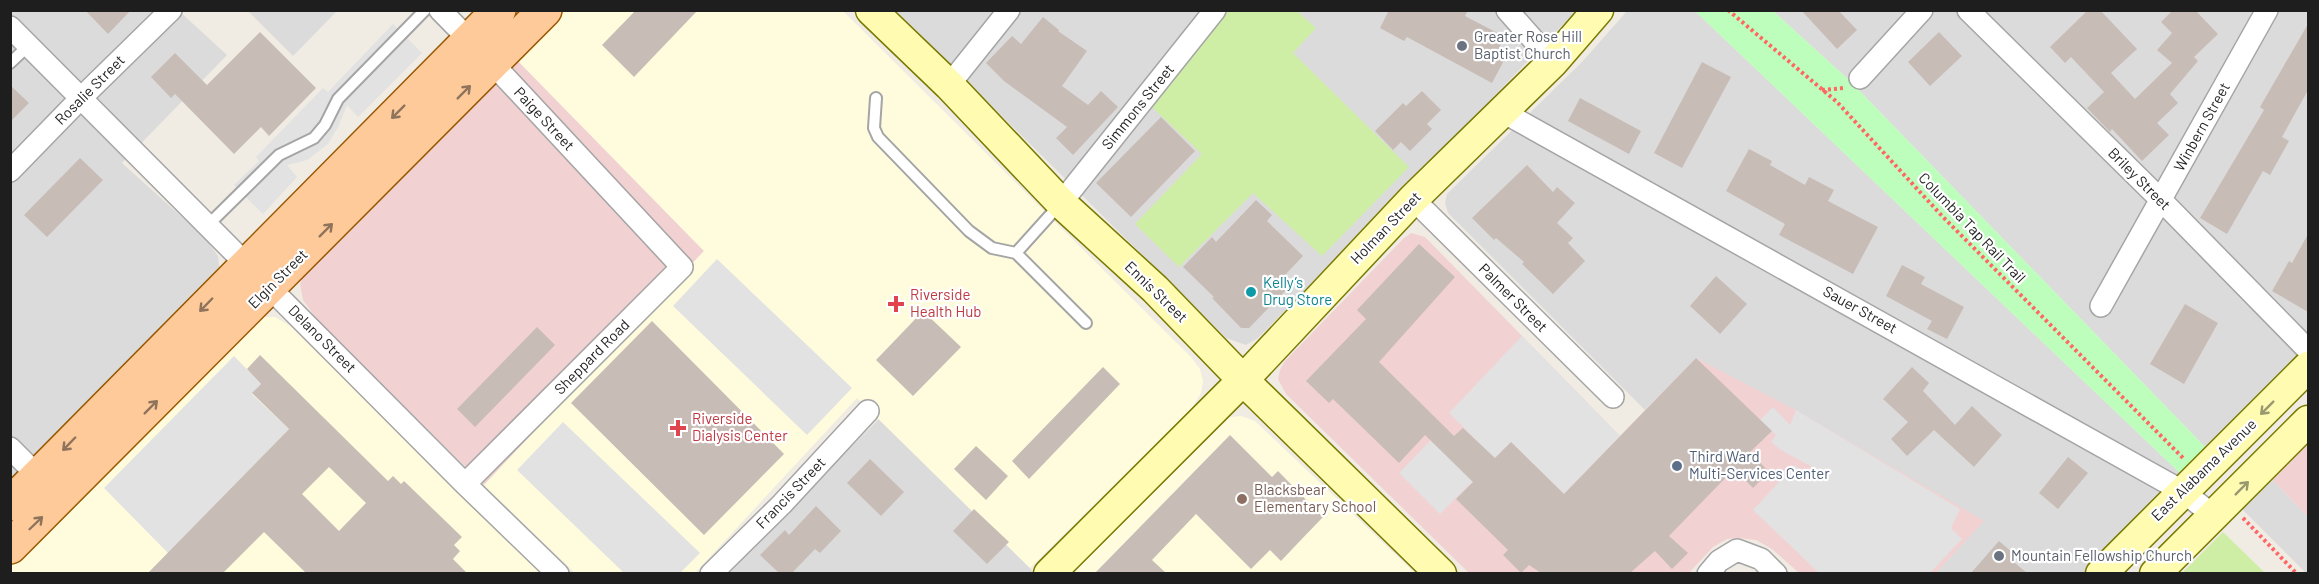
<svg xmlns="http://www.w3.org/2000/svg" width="2319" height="584" font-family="Barlow,sans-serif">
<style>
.residential{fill:#dcdbdb}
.commercial{fill:#f2d1d2}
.education{fill:#fffcdd}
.grass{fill:#cfeea5}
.park{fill:#bdfebc}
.parking{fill:#e2e2e2}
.building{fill:#c8bcb6;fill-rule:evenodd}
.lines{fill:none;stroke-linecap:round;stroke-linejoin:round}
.lane-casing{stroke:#a5a5a5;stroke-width:14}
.street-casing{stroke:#a5a5a5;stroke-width:24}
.secondary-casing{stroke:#787a00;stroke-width:33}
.primary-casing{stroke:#985800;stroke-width:36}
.path{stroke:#ff6765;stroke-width:4;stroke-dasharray:3 3;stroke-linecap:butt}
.lane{stroke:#fff;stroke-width:10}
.street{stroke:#fff;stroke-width:21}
.secondary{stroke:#fffcb2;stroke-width:30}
.primary{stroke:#ffca99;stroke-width:33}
.oneway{stroke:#8e745c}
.oneway2{stroke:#9a986f}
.worship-dot{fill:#6b7280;stroke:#fff;stroke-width:2}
.culture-dot{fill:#0f9aa8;stroke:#fff;stroke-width:2}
.health-dot{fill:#e0444e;stroke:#fff;stroke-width:2}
.service-dot{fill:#5c6f8a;stroke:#fff;stroke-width:2}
.education-dot{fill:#8d6e63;stroke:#fff;stroke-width:2}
.labels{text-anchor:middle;stroke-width:4.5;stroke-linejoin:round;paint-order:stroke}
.worship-label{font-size:15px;fill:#5b616d;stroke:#fff;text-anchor:start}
.street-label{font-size:15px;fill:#1e1e1e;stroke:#fff}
.culture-label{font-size:15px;fill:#0d838f;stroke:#fff;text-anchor:start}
.health-label{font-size:15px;fill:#be3a42;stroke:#fff;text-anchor:start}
.service-label{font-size:15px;fill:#4e5e75;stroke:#fff;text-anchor:start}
.education-label{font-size:15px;fill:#785e54;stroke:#fff;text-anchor:start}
</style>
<rect width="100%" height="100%" fill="#f0ebe3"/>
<path class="residential" d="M11,11H179L227,55L122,163L205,238L218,256L220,273L11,490Z
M248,11H337L293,56Z
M896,11H1576L1380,215L1258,338L1246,345L1226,338Z
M1627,11H1695L2182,475L2087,573H1936L1983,521L1696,358L1645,410L1448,213L1445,203L1447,194L1582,62Z
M1773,11H2308V352L2210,452L1849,80Z
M879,419L1030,568L1033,573L725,574Z
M2269,476L2308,517V573H2306L2239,506Z"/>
<path class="commercial" d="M515,58L704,251L484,485L322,326L303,300L300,284L306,271Z
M1411,233L1425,237L1620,436L1696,358L1796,410L1984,521L1936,573H1799L1772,549L1756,540L1739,538L1727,539L1713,547L1689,573H1469L1286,394L1278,379L1280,370L1285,361L1403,239Z
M2308,435V517L2269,476Z"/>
<path class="education" d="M563,11H843L1191,357L1200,369L1203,381L1201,393L1192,408L1030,568L857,398L695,573H575L484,485L704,251L515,58Z
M261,317H275L290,326L541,573L11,574V566Z
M1241,416L1255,421L1415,573L1071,574L1230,417Z"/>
<path class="grass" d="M1228,11H1297L1316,28L1293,53L1409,167L1322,256L1253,193L1179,267L1135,224L1202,154L1152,107Z
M2223,532L2265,573H2182Z"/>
<path class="park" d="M1695,11H1773L1849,80L2210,452L2182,475Z"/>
<path class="parking" d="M393,24L422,53L358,117L347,105L338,127L328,144L307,160L287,165L297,177L263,214L234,185L259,161L256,157L323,88L328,92Z
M717,259L852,388L807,435L673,306Z
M1522,336L1620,436L1564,494L1511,442L1488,465L1486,450L1449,413Z
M234,356L261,384L252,394L289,429L168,553L104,488Z
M1773,407L1790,425L1796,410L1960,509L1951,528L1962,539L1930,573H1819L1753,510L1795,465L1808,478L1816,469L1781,450L1771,442L1776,435L1760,420Z
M563,422L700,553L680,573H624L517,470Z
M1431,440L1464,473L1479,475L1440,514L1399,473Z"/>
<path class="building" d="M85,10H131L108,34Z
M636,10H698L634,77L602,45Z
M1389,10H1468L1465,16L1505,37L1499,48L1508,53L1492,83L1407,37L1404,41L1380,28Z
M1801,10H1838L1857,30L1837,49Z
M2088,10H2100L2137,49L2111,73L2135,99L2172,63L2157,50L2172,33L2161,22L2173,10H2195L2218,34L2194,57L2198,61L2170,94L2178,103L2157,123L2169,135L2142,161L2112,129L2110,132L2087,108L2104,92L2071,57L2065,63L2050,47Z
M1043,17L1059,30L1058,31L1087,51L1062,86L1088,105L1101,91L1118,107L1073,155L1056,138L1067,127L1004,81L986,63L1012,36L1021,44Z
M2308,24V90L2282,137L2289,141L2270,175L2263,171L2227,234L2200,218L2264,110L2260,107Z
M260,32L316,88L269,136L261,127L234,154L175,94L171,98L151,77L175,53L207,85Z
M1939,32L1962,56L1930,86L1908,62Z
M1702,62L1731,77L1682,168L1654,153Z
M10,85L29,103L10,122Z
M1422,91L1441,110L1427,124L1432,129L1410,151L1401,142L1393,150L1375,131L1403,103L1406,106Z
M1580,98L1641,131L1629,154L1568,121Z
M1161,117L1195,151L1131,217L1096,183Z
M1749,149L1772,161L1770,165L1805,185L1809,177L1834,190L1828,201L1878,227L1853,274L1779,235L1785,224L1726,191Z
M80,158L103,180L47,237L24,215Z
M1527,165L1553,192L1557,187L1575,203L1557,223L1573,238L1568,243L1585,261L1553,294L1522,264L1524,262L1496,238L1494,240L1472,218Z
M1256,200L1272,215L1267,221L1303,256L1285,275L1293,283L1249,328H1241L1212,298L1214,297L1183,267L1212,237L1216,242Z
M2308,234V312L2272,291L2289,261L2292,263Z
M1419,244L1455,277L1379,362L1454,436L1463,428L1495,458L1511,442L1564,494L1696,358L1772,431L1750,452L1769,472L1753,488L1734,469L1669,536L1688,553L1672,569L1655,551L1630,573H1541L1529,565L1521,573L1503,555L1508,550L1456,499L1473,482L1425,435L1399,463L1333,399L1329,403L1306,381L1366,319L1357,310Z
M1902,265L1925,277L1921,284L1964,307L1947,339L1927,329L1932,321L1886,296Z
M1716,276L1747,304L1720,334L1690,306Z
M2185,304L2218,323L2184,384L2150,364Z
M923,311L961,347L913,396L876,360Z
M652,321L784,454L704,535L571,403Z
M537,327L555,345L475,427L457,409Z
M260,355L388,481L393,476L401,484L404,481L462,537L454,545L460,551L453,559L467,573H306L264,532L223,573H148L289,429L252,393L261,384L247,369ZM329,467L366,503L339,531L302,494Z
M1103,367L1120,384L1029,479L1012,461Z
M1912,367L1929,383L1923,391L1955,425L1972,406L2002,435L1974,467L1934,430L1907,456L1891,439L1908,422L1883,399Z
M1230,435L1272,477L1278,471L1323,517L1298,543L1281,561L1270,550L1251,569L1196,514L1152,560L1166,573H1095Z
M976,446L1008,476L986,500L954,469Z
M2068,457L2088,473L2058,509L2039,493Z
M870,459L904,492L881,516L847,483Z
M816,506L841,531L820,553L815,549L792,573H779L760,555L785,530L789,535Z
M974,509L1009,542L987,564L953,531Z
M1999,541L2014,554L2010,559L2027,573H1971Z"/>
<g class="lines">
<defs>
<path id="lane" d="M10,63L29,45
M876,98L874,128L878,137L969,231L992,248L1016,253
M1061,203L1016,253L1086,323
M208,225L279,155L314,138L325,125L338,99L425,10"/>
<path id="street" d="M440,10L492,63L682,267L465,484
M1507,10L1553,62
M1968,10L2161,200L2308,350
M10,27L465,484L558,574
M1860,78L1922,10
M949,85L1009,10
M1503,112L2182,491L2213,515
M10,171L81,98L171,10
M1413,199L1613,397
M1061,203L1215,10
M2101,306L2267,10
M10,448L46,484
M711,574L782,504L868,411
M1708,574L1719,561L1737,550L1761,559L1776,574"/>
<path id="secondary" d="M871,10L949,85L1061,203L1155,289L1243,380L1441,574
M1049,574L1243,380L1413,199L1553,62L1598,10
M2101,574L2308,367
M2155,574L2308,421"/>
<path id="primary" d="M10,504L499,10
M10,547L545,10"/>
</defs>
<use href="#lane" class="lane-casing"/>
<use href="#street" class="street-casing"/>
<use href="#secondary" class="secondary-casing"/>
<use href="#primary" class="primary-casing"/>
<path class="path" d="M1728,10L1837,102L1943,217L2183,458
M1822,90L1844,88
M2243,518L2297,574"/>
<use href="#lane" class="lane"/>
<use href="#street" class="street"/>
<use href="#secondary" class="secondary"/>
<use href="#primary" class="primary"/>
</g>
<defs><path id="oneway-shaft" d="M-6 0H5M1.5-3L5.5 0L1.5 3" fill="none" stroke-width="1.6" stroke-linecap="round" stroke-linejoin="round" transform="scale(1.5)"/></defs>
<g class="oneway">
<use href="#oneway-shaft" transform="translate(464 92) rotate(-45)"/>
<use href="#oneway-shaft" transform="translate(398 112) rotate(135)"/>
<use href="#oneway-shaft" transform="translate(326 230) rotate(-45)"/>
<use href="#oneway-shaft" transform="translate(206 305) rotate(134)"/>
<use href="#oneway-shaft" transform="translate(151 407) rotate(-45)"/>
<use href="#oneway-shaft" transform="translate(69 444) rotate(134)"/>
<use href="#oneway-shaft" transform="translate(36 523) rotate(-44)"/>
</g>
<g class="oneway2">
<use href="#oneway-shaft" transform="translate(2267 408) rotate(135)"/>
<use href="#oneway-shaft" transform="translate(2242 488) rotate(-45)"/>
</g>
<g class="worship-dot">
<circle cx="1462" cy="46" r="6"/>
<circle cx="1999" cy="556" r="6"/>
</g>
<circle class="culture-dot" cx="1251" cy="292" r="6"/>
<g class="health-dot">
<path d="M893 295h6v6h6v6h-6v6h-6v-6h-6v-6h6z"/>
<path d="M675 419h6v6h6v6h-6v6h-6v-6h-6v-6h6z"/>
</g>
<circle class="service-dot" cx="1677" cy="466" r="6"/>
<circle class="education-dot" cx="1242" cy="499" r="6"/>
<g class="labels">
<g class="worship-label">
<text x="1474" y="42">Greater Rose Hill<tspan x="1474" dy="17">Baptist Church</tspan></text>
<text x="2011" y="561">Mountain Fellowship Church</text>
</g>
<g class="street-label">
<text transform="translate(90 90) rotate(-45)" y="5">Rosalie Street</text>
<text transform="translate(1138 107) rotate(-51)" y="5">Simmons Street</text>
<text transform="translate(544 119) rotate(47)" y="5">Paige Street</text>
<text transform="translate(2202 127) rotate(-61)" y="5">Winbern Street</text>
<text transform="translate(2139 179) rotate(45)" y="5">Briley Street</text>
<text transform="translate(1386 228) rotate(-46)" y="5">Holman Street</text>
<text transform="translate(1972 228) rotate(46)" y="5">Columbia Tap Rail Trail</text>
<text transform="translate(278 279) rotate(-45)" y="5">Elgin Street</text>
<text transform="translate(1156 292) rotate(44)" y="5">Ennis Street</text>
<text transform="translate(1513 298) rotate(45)" y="5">Palmer Street</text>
<text transform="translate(1860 310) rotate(29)" y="5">Sauer Street</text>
<text transform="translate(322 339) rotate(45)" y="5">Delano Street</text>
<text transform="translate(592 357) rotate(-45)" y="5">Sheppard Road</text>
<text transform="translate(2204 470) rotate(-44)" y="5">East Alabama Avenue</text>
<text transform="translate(791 493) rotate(-46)" y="5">Francis Street</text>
</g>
<g class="culture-label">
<text x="1263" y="288">Kelly’s<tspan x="1263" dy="17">Drug Store</tspan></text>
</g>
<g class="health-label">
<text x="910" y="300">Riverside<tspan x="910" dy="17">Health Hub</tspan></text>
<text x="692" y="424">Riverside<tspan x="692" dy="17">Dialysis Center</tspan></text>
</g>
<g class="service-label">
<text x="1689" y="462">Third Ward<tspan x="1689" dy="17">Multi-Services Center</tspan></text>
</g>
<g class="education-label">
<text x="1254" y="495">Blacksbear<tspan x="1254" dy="17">Elementary School</tspan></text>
</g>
</g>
<rect width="2319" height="584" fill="none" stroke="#1e1e1e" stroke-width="24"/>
</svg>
